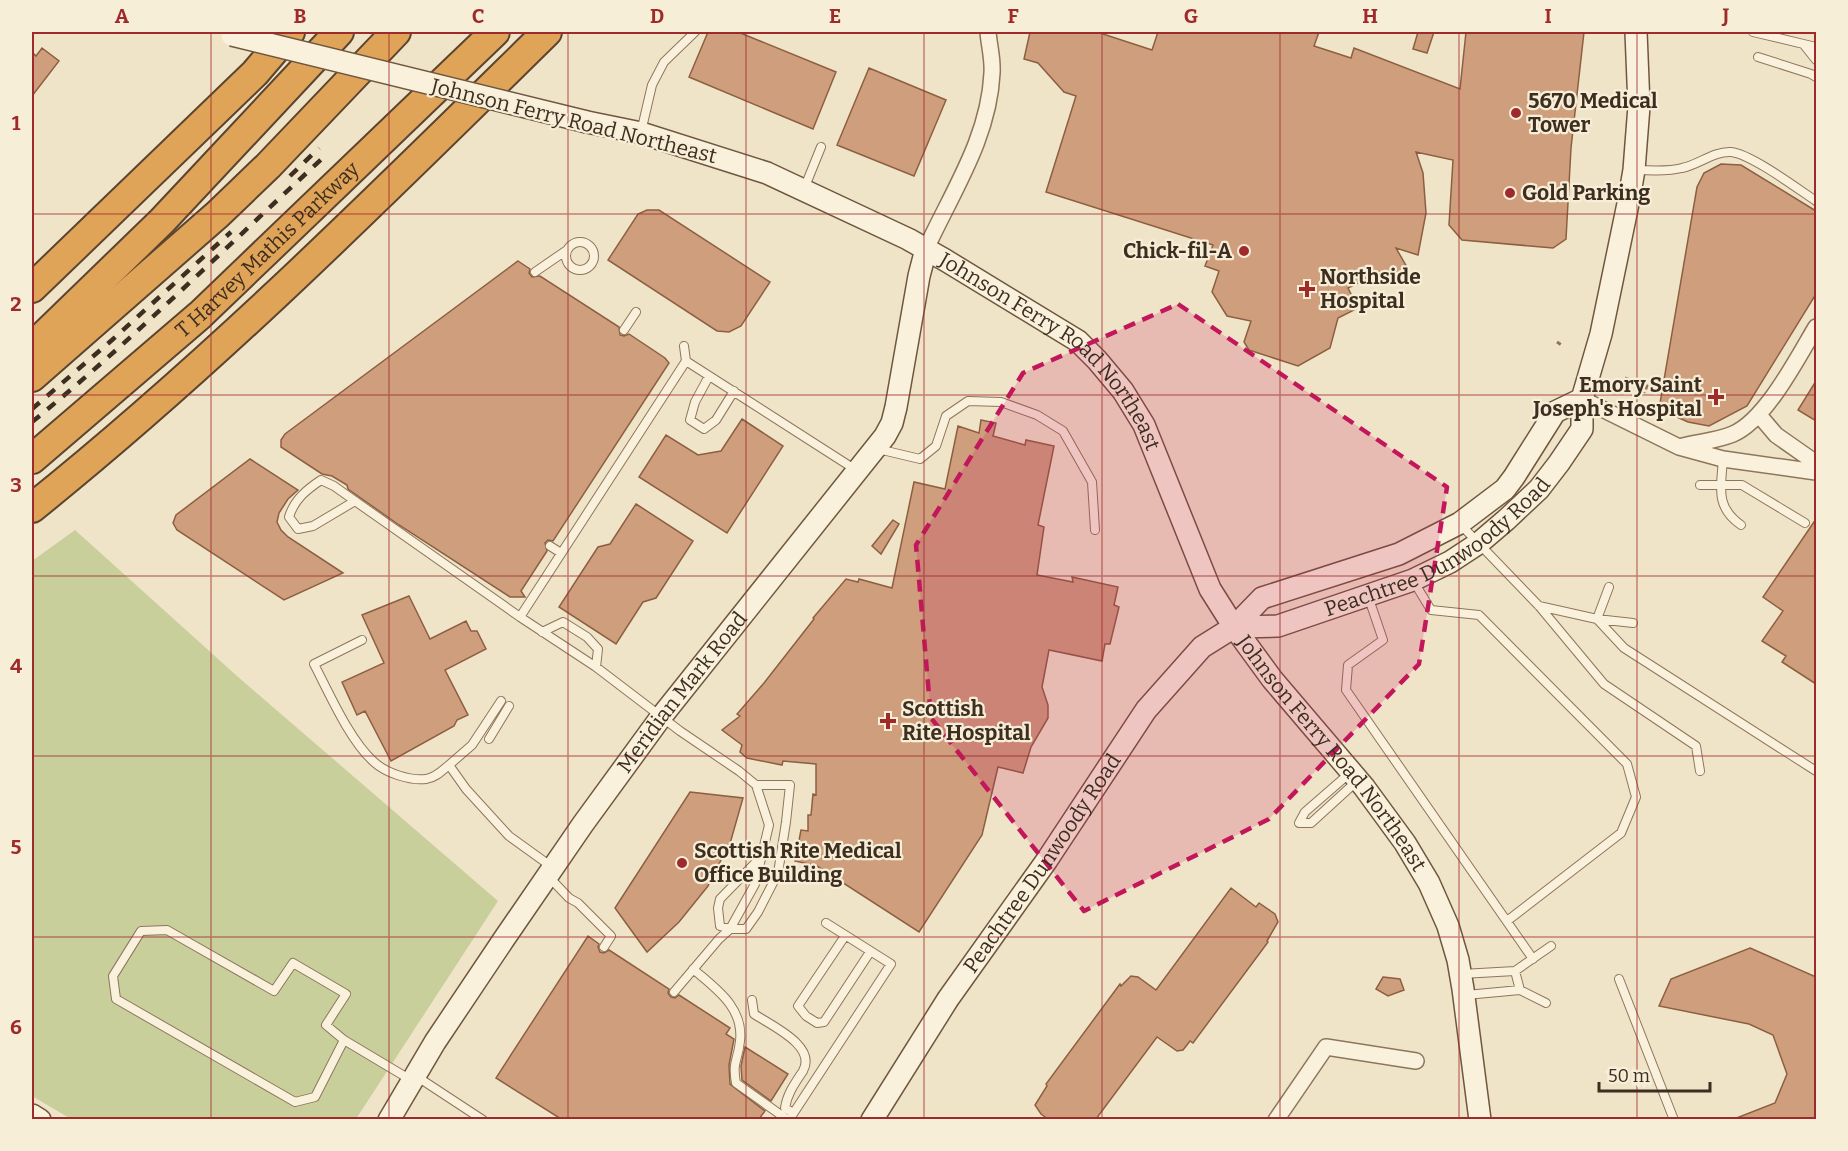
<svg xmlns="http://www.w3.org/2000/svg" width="1848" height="1151" font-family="Bitter,serif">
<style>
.green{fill:#c9cf9b}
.building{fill:#cf9f7d;stroke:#8d5f41;stroke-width:1.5}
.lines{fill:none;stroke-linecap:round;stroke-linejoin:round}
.lane-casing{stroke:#8d765c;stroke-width:10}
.street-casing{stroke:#8d765c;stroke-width:18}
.secondary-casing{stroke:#6f573f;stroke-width:24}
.highway-casing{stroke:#5b4430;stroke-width:32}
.path{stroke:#8d765c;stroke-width:3;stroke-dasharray:4.5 3;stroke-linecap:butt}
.lane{stroke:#faf1dc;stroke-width:8}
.street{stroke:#faf1dc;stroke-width:15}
.secondary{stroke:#faf1dc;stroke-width:21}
.highway{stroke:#e0a458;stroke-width:28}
.rail{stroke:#3d2e20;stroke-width:4.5;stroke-dasharray:10 10;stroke-linecap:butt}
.secondary-bridge-casing{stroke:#6f573f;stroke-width:24;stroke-linecap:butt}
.secondary-bridge{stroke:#faf1dc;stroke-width:21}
.marked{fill:#c2185b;fill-opacity:0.2;stroke:#c2185b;stroke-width:4.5;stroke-dasharray:12 8;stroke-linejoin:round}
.grid{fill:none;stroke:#9e2a2b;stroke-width:1.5;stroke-opacity:0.55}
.poi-dot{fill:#9e2a2b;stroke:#f7eed8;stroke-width:2}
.labels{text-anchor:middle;stroke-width:4.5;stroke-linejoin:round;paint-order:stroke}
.poi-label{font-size:21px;font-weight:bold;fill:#3d2e20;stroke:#f7eed8;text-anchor:start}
.street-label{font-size:21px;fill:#3d2e20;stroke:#f7eed8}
.neatline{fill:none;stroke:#9e2a2b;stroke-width:2}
.grid-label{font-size:20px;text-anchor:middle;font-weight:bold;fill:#9e2a2b}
</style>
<rect width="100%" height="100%" fill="#f0e4c8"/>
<path class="green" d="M75,530L237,676L498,901L356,1119H71L32,1096V561Z"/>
<path class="building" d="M708,32H738L836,72L813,129L689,77Z
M1030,32H1097L1152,50L1158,32H1319L1314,46L1351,58L1354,48L1460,89L1466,32H1584L1571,148L1566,239L1553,248L1462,240L1449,225L1453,160L1416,152L1423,173L1426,213L1418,255L1396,248L1408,269L1388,281L1382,271L1348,288L1358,308L1338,318L1330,348L1298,366L1249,350L1244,342L1251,321L1227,316L1212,292L1219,271L1205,266L1213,245L1046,192L1076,96L1064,92L1038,63L1024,59Z
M1418,32H1434L1427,53L1413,49Z
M42,48L59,61L32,96V52L36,56Z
M869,68L946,100L914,176L837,145Z
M1721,164L1741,165L1816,211V294L1747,406L1709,426L1688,422L1659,409L1697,187L1704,173Z
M647,210H659L770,282L741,326L729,332L717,331L608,260L638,214Z
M518,261L530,269L529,273L532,277L540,276L619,327L620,335L624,336L629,334L665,358L669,363L553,541L548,540L545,543L547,551L521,591L525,597H510L399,525L348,489L347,485L332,476L322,474L281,447V440L285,434Z
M1816,381V421L1798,410Z
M742,419L783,446L727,533L639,477L666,435L698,455L721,451Z
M981,420L996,423L993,436L1025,445L1026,440L1054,446L1038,525L1044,527L1037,575L1073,582L1072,577L1118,587L1114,605L1119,607L1110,644H1105L1102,661L1049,650L1042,687L1048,705V718L1031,747L1023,773L998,767L982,835L919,932L817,866L795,861L801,830L808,831V815H811L813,794L816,795V764L783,761L782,765L747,758L740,752L742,745L722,730L740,716L737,714L764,683L814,619L813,618L846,579L858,582L859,579L892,588L914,482L945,489L958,426L979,433Z
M250,459L298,490L288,499L279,513L277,522L281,530L288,537L343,573L284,600L177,530L173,523L176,515Z
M636,504L693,541L656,598L643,602L616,644L559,607L598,547L610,544Z
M1816,519V684L1782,662L1786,656L1762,641L1783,611L1763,597Z
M893,520L899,524L881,554L872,546Z
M409,596L430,639L466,621L471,631H477L486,649L445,670L468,715L457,720L454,726L391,761L365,711L357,715L342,682L384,663L362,615Z
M690,792L743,798L731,840L708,886L679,922L647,952L615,908Z
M1231,888L1256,907L1259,903L1275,914L1278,922L1267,941L1268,942L1193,1043L1190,1041L1183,1050L1177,1051L1157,1037L1096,1119H1048L1041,1114L1035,1105L1047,1086L1046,1084L1120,984L1121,986L1131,976L1138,977L1156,990Z
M588,936L599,944L598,947L600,952L604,953L609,950L669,989L668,993L671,997L675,998L679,995L730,1028L726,1034L734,1039L729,1065L730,1084L765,1111L759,1119H561L496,1078Z
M1750,948L1816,977V1119H1734L1775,1103L1787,1074L1773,1035L1749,1024L1659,1006L1671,979Z
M1383,977L1400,979L1404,990L1388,996L1376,989Z
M745,1047L788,1074L771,1101L742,1080L741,1066Z"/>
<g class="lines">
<defs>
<path id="lane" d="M1753,32L1816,47
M1804,45L1816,60
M1758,57L1811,74L1816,77
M641,132L652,85L664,62L695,32
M1635,170C1650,170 1667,172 1682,168C1698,165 1714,151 1731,152C1751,154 1798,189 1816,201
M804,189L821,147
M566 256a14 14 0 1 1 28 0a14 14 0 1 1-28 0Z
M535,272L567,250
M624,330L636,312
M684,346L686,361L856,470
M709,376L695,402L690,420L704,429L716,420L734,391
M878,449L920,459L936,446L946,416L968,401L1001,402L1037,415L1063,431L1092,482L1095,530
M1723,459C1721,487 1715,507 1741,525
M1700,485H1742L1805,523
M355,501L313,526L298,529L289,517C294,500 306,490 321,480L334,486L355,501L520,617L596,667L680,731L739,771L756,785L769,825L755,884L730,929L719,939L674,992
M1460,524L1539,606L1604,684L1696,746L1700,771
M550,546L561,553
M1414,582L1431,610L1479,615L1627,764L1636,797L1621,833L1507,921
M1368,596L1383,640L1348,665L1346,690L1533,959
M1539,606L1597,619L1633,623
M520,617L686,361
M1597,619L1624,648L1816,771
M1597,619L1609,587
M542,632L563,622L587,637L598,649L596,667
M362,640L314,664C329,693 350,741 374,762C386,773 410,781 426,779C435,778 442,771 449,765L466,789L509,836L552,867
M489,739L509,706
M449,765L472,745L501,701
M1351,772L1305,812L1299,823H1311L1357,781
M756,785H790L786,822L778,873L758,912L746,929H730L720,926L718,908L720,899L761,857
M548,876L569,898L578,903L611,936L604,947
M845,936L798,1006L806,1016L817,1023L824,1022L870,952
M693,969C715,988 744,1007 740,1041C738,1061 732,1061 736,1083L788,1120
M1515,971L1520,990
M1462,974L1515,971L1551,946
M1619,979L1674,1120
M1466,995L1520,990L1546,1003
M752,1000L754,1014C772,1026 817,1046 803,1071C795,1083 787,1094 785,1108L793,1113
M344,1040L326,1025L346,994L293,963L274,991L167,930L141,931L113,976L116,999L295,1102L315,1097L344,1040L411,1080
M416,1076L483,1120
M789,1120L891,964L826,923"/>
<path id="street" d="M926,249C952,192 989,138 992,73C993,59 989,45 988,32
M1582,399L1679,447L1723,459L1816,472
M1759,415L1776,435L1816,463
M1679,447C1697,442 1716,441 1733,434C1766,420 1798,357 1816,327
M1276,1120L1326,1047L1416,1061"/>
<g id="secondary">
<path id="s1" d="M587,122L641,133L767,173L908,239L945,260L1078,341L1097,360L1123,391L1144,425L1210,589L1234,627L1272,679L1364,787L1405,843L1429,883L1448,926L1458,960L1463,989L1480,1120"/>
<path id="s2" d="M1234,627L1278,626L1413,580L1450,562L1479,543L1506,520L1539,489L1559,463L1582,429V399L1601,334L1629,199L1634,170L1639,106L1636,32"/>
<path d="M32,1115L40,1120"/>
<path id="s3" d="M389,1120L435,1042L504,939L583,824L661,717L885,436L892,423L896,407L919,276L926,249"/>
<path id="s4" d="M872,1120L948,999L1047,860L1146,710L1202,647L1234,627L1262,598L1399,554L1460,523L1505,489L1514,477L1555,412L1582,399"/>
</g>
<g id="highway">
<path d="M32,288L255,73L290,32"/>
<path d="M32,347L162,221L339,32"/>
<path d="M32,377L218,214L268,166L396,32"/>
<path id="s5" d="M32,459L200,315L495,32"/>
<path d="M32,508C215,361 380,196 547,32"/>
</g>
</defs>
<use href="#lane" class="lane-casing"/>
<use href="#street" class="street-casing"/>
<use href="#secondary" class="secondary-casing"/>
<use href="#highway" class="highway-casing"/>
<path class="path" d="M1557,342L1563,346
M1625,378L1647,386L1644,393"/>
<use href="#lane" class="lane"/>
<use href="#street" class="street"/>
<use href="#secondary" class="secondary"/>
<use href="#highway" class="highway"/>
<path class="rail" d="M290,176L319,148
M32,409L112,340L231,232
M32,422C134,339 228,245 325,156"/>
<defs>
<path id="secondary-bridge" d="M232,35L587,122"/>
</defs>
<use href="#secondary-bridge" class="secondary-bridge-casing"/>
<use href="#secondary-bridge" class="secondary-bridge"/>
</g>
<path class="marked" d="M1178,304L1447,487L1419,664L1269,819L1084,911L931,718L916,545L1023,373Z"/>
<path class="grid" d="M211,32V1120M389,32V1120M568,32V1120M746,32V1120M924,32V1120M1102,32V1120M1280,32V1120M1459,32V1120M1637,32V1120M32,214H1816M32,395H1816M32,576H1816M32,756H1816M32,937H1816"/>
<g class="poi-dot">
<circle cx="1516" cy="113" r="6"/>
<circle cx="1510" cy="193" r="6"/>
<circle cx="1244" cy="251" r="6"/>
<path d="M1304 280h6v6h6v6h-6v6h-6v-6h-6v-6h6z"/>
<path d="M1713 388h6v6h6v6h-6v6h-6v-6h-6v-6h6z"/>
<path d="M885 712h6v6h6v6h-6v6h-6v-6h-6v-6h6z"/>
<circle cx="682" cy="863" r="6"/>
</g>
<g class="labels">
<g class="poi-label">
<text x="1528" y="108">5670 Medical<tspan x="1528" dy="24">Tower</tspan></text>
<text x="1522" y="200">Gold Parking</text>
<text x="1232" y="258" text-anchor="end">Chick-fil-A</text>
<text x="1320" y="284">Northside<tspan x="1320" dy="24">Hospital</tspan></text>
<text x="1702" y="392" text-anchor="end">Emory Saint<tspan x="1702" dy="24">Joseph's Hospital</tspan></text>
<text x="902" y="716">Scottish<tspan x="902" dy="24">Rite Hospital</tspan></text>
<text x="694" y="858">Scottish Rite Medical<tspan x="694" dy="24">Office Building</tspan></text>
</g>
<g class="street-label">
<text transform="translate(574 121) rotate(14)" y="7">Johnson Ferry Road Northeast</text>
<text dy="7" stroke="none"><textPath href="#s5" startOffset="315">T Harvey Mathis Parkway</textPath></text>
<text dy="7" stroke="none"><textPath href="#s1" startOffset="528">Johnson Ferry Road Northeast</textPath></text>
<text dy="7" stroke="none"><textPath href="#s2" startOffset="224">Peachtree Dunwoody Road</textPath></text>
<text dy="7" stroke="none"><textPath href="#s3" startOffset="519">Meridian Mark Road</textPath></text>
<text dy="7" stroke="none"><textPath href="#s1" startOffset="1030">Johnson Ferry Road Northeast</textPath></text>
<text dy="7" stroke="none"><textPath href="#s4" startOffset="308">Peachtree Dunwoody Road</textPath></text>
</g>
</g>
<rect width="1848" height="1151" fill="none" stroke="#f7eed8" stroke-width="66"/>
<path d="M1599 1082v9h111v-9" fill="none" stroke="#3d2e20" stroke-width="3"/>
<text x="1608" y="1082" font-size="18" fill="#3d2e20" stroke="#f7eed8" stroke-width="4.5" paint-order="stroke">50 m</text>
<rect x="33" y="33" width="1782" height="1085" class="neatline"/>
<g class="grid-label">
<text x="122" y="23">A</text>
<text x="300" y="23">B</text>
<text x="478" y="23">C</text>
<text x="657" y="23">D</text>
<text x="835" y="23">E</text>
<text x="1013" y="23">F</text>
<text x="1191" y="23">G</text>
<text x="1370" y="23">H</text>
<text x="1548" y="23">I</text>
<text x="1726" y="23">J</text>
<text x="16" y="130">1</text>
<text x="16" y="311">2</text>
<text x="16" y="492">3</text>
<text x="16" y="673">4</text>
<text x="16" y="854">5</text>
<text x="16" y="1034">6</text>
</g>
</svg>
